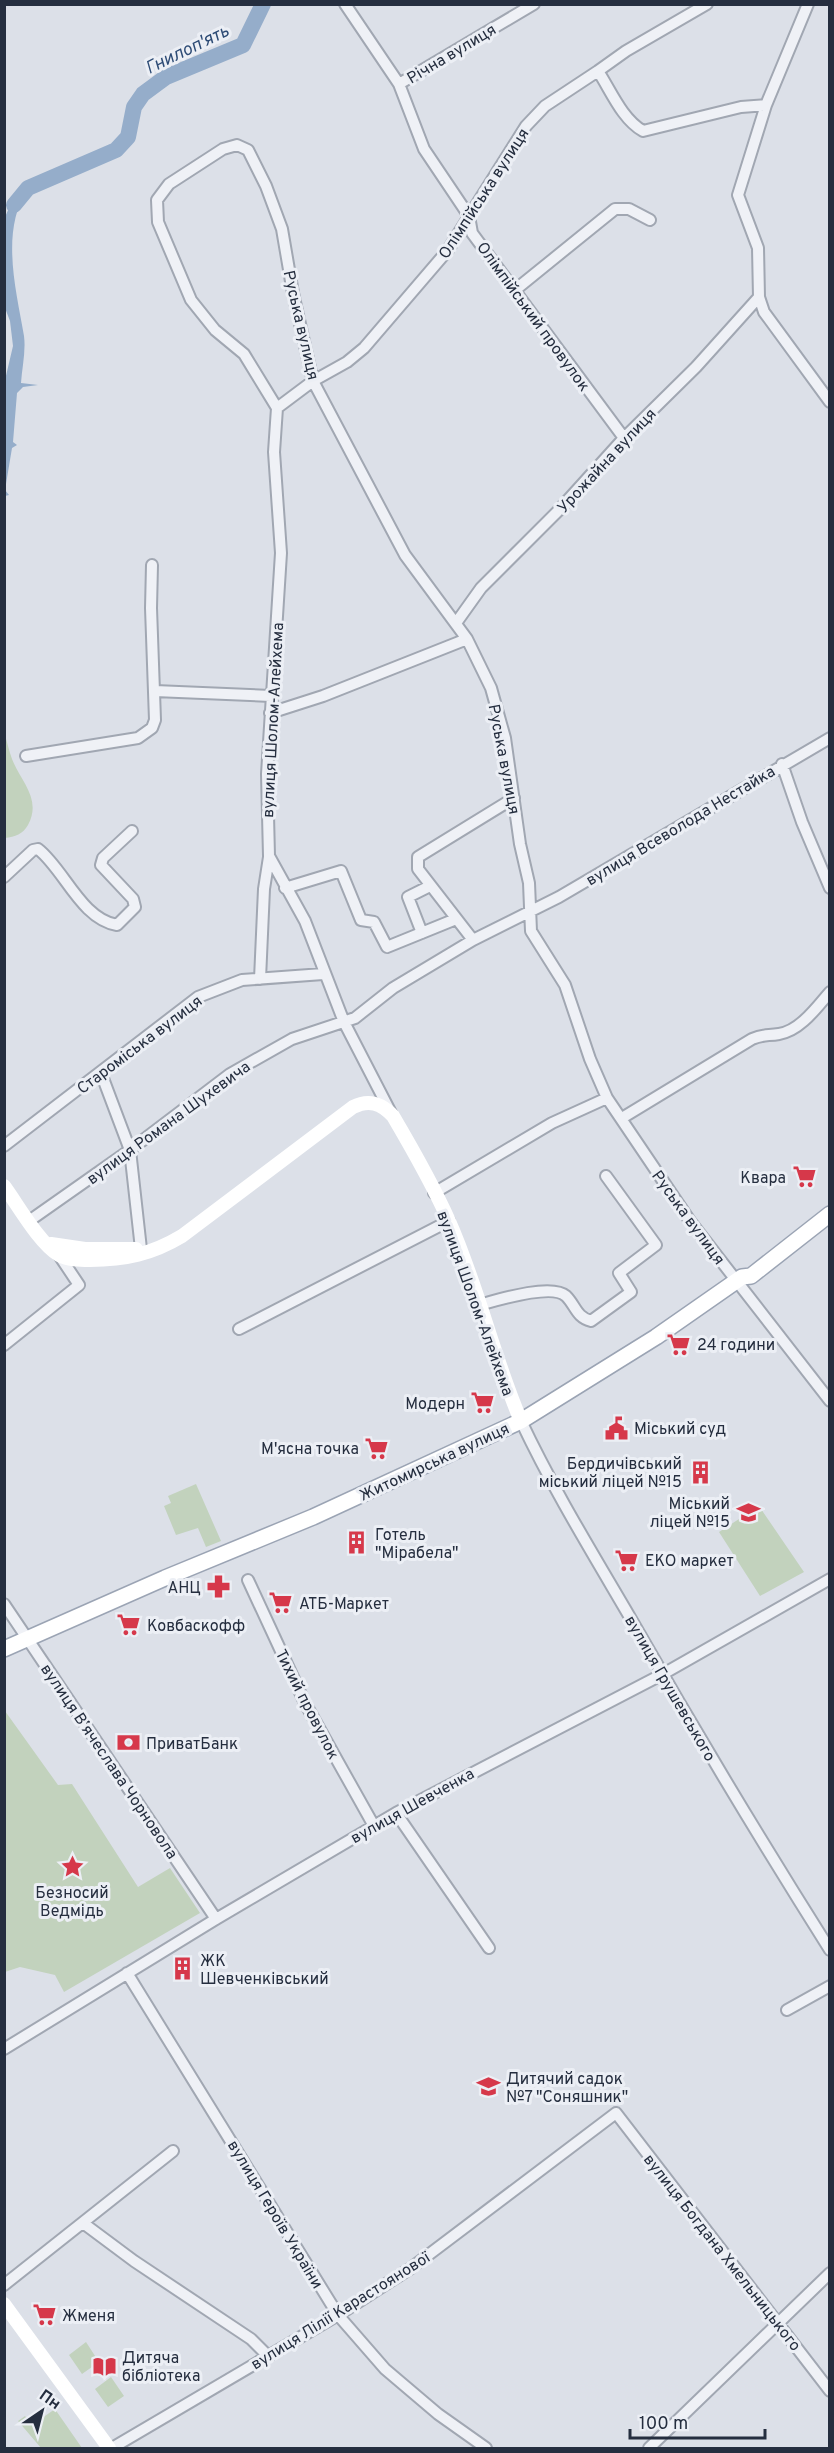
<svg xmlns="http://www.w3.org/2000/svg" width="834" height="2453" font-family="Overpass,sans-serif">
<style>
.green{fill:#c2d2bd}
.water{fill:#95adca}
.lines{fill:none;stroke-linecap:round;stroke-linejoin:round}
.river{stroke:#95adca;stroke-width:16}
.street-casing{stroke:#a1a7b2;stroke-width:14}
.primary-casing{stroke:#9ba4b4;stroke-width:18}
.street{stroke:#eff1f6;stroke-width:10}
.secondary{stroke:#fff;stroke-width:14}
.primary{stroke:#fff;stroke-width:15}
.labels{text-anchor:middle;stroke-width:6;stroke-linejoin:round;paint-order:stroke}
.street-label{font-size:16px;fill:#252e3f;stroke:#eceff5}
.poi-label{font-size:16px;fill:#252e3f;stroke:#eceff5;text-anchor:start}
.water-label{font-size:18px;font-style:italic;fill:#2d4b75;stroke:#eceff5}
</style>
<rect width="100%" height="100%" fill="#dce0e8"/>
<path class="green" d="M4,732C7,741 9,751 12,759C21,782 42,799 28,825C23,834 15,837 5,838Z
M196,1484L221,1541L206,1547L198,1528L176,1535L164,1506L171,1503L168,1496Z
M759,1506L804,1572L760,1596L719,1532Z
M5,1711L58,1785L72,1784L138,1887L170,1868L200,1913L64,1992L55,1975L20,1967L5,1972Z
M86,2342L99,2362L82,2374L69,2355Z
M111,2377L124,2396L108,2407L95,2389Z
M55,2409L57,2412L82,2448H41L18,2421L25,2416L32,2425Z"/>
<path class="water" d="M28,188C0,231 16,289 24,336C26,351 22,368 21,383L38,385L23,387L17,393L13,442L17,445L12,448L5,490L9,495L5,496V380L13,346L10,321L5,308V217L13,199Z"/>
<g class="lines">
<path class="river" d="M14,205L28,188L116,150L128,137L134,107L143,94L166,77L243,45L263,4"/>
<defs>
<path id="street" d="M345,4L399,84L424,149L469,216L472,233L624,438
M598,71L626,51L707,4
M399,84L534,4
M766,105L738,195L758,248L759,297L764,312L830,402
M515,290L615,209H629L650,220
M277,408L313,381L347,362L364,348L448,250L526,126L545,106L598,71C611,91 622,119 643,131L741,107L766,105L808,4
M456,623L481,588L558,511L624,438L696,367L759,297
M155,691L271,696
M270,713L323,696L467,639
M26,756L138,738L152,728L155,720L151,608L152,565
M782,764L802,822L830,888
M4,877L33,850L38,849C64,869 81,919 117,925L135,907L133,899L101,865L103,858L132,831
M285,888L341,871L361,920L374,922L387,947L456,919
M422,933L408,897L430,886
M473,940L418,869V857L514,798
M260,979L264,889L269,857
M101,1073L130,1150L141,1249
M391,1113L344,1022L305,921L269,856L267,774L281,553L274,452L277,408L244,354L215,330L191,300L158,222L157,200L169,184L223,149L237,145L248,150L266,186L282,229L293,293L313,381L405,555L467,639L491,688L505,738L520,844L529,883L531,931L565,985L590,1059L607,1098L690,1221L830,1401
M622,1118L752,1039C764,1034 767,1036 779,1034C800,1031 817,1007 830,992
M4,1146L198,997L242,980L323,974
M434,1193L552,1123L607,1098
M29,1221L130,1150L230,1074L292,1039L355,1018L393,988L473,940L559,897L830,738
M479,1305C497,1300 552,1283 566,1296C576,1306 576,1317 591,1321L631,1292L619,1273L656,1245L606,1176
M239,1329L449,1221
M4,1345L79,1285L59,1255
M521,1421C553,1489 593,1554 631,1619C695,1731 761,1841 830,1950
M248,1580L305,1703L374,1826
M4,1604L216,1919
M396,1813L489,1948
M127,1973L338,2315L385,2369L438,2414L486,2448
M787,2010L830,1986
M4,2049L216,1919L396,1813L663,1674L830,1579
M83,2223L134,2261L251,2339L268,2356
M4,2285L173,2151
M112,2448L338,2315L411,2268L616,2113L830,2391
M649,2448L830,2273"/>
<path id="primary" d="M4,1649L165,1578L313,1517L521,1421L656,1337L742,1277L751,1276L830,1214"/>
</defs>
<use href="#street" class="street-casing"/>
<use href="#primary" class="primary-casing"/>
<use href="#street" class="street"/>
<path class="secondary" d="M4,1186C18,1205 39,1243 59,1255C67,1260 81,1260 90,1260C125,1260 152,1254 182,1236L353,1107C369,1099 381,1103 393,1116C413,1150 433,1185 449,1221C478,1286 493,1356 521,1421
M51,1244L85,1249H136
M4,2304L109,2448"/>
<use href="#primary" class="primary"/>
</g>
<defs>
<symbol id="supermarket-bare" viewBox="-9 -9 18 18"><path d="M-6-5.5h2.5l.6 2H6L4.5 2H-2.5L-4.4-4H-6ZM-1.5 3.2a1.3 1.3 0 1 0 .1 0ZM3 3.2a1.3 1.3 0 1 0 .1 0Z" fill="#d6384a" stroke="#eceff5" stroke-width="2.5" paint-order="stroke"/></symbol>
<symbol id="civic-bare" viewBox="-9 -9 18 18"><path d="M-.6-6.5H3V-4.5H.6V-3L4-1V1h2V6H-6V1h2V-1L-.6-3ZM-1.2 2.5V6h2.4V2.5Z" fill="#d6384a" stroke="#eceff5" stroke-width="2.5" paint-order="stroke"/></symbol>
<symbol id="building-bare" viewBox="-9 -9 18 18"><path d="M-4-6H4V6H1V3H-1V6H-4ZM-2.5-4.3h1.7v1.8h-1.7ZM.8-4.3h1.7v1.8H.8ZM-2.5-1h1.7V.8h-1.7ZM.8-1h1.7V.8H.8Z" fill="#d6384a" stroke="#eceff5" stroke-width="2.5" paint-order="stroke"/></symbol>
<symbol id="school-bare" viewBox="-9 -9 18 18"><path d="M0-5L7-2L0 1L-7-2ZM-4 1L0 2.5L4 1V4Q0 6-4 4Z" fill="#d6384a" stroke="#eceff5" stroke-width="2.5" paint-order="stroke"/></symbol>
<symbol id="pharmacy-bare" viewBox="-9 -9 18 18"><path d="M-2-6h4v4h4v4h-4v4h-4v-4h-4v-4h4Z" fill="#d6384a" stroke="#eceff5" stroke-width="2.5" paint-order="stroke"/></symbol>
<symbol id="bank-bare" viewBox="-9 -9 18 18"><path d="M-6-4H6V4H-6ZM0-2.3a2.3 2.3 0 1 0 0 4.6a2.3 2.3 0 1 0 0-4.6Z" fill="#d6384a" stroke="#eceff5" stroke-width="2.5" paint-order="stroke"/></symbol>
<symbol id="sight-bare" viewBox="-9 -9 18 18"><path d="M0-6L1.8-2.2L6-1.7L2.9 1.2L3.7 5.4L0 3.3L-3.7 5.4L-2.9 1.2L-6-1.7L-1.8-2.2Z" fill="#d6384a" stroke="#eceff5" stroke-width="2.5" paint-order="stroke"/></symbol>
<symbol id="library-bare" viewBox="-9 -9 18 18"><path d="M-6-4Q-3-5.5-.7-3.5V5Q-3 3-6 4ZM6-4Q3-5.5 .7-3.5V5Q3 3 6 4Z" fill="#d6384a" stroke="#eceff5" stroke-width="2.5" paint-order="stroke"/></symbol>
</defs>
<g fill-rule="evenodd">
<use href="#supermarket-bare" x="788" y="1160" width="33" height="33"/>
<use href="#supermarket-bare" x="662" y="1328" width="33" height="33"/>
<use href="#supermarket-bare" x="466" y="1386" width="33" height="33"/>
<use href="#civic-bare" x="600" y="1412" width="33" height="33"/>
<use href="#supermarket-bare" x="360" y="1432" width="33" height="33"/>
<use href="#building-bare" x="684" y="1456" width="33" height="33"/>
<use href="#school-bare" x="732" y="1496" width="33" height="33"/>
<use href="#building-bare" x="340" y="1526" width="33" height="33"/>
<use href="#supermarket-bare" x="610" y="1544" width="33" height="33"/>
<use href="#pharmacy-bare" x="202" y="1570" width="33" height="33"/>
<use href="#supermarket-bare" x="264" y="1586" width="33" height="33"/>
<use href="#supermarket-bare" x="112" y="1608" width="33" height="33"/>
<use href="#bank-bare" x="112" y="1726" width="33" height="33"/>
<use href="#sight-bare" x="56" y="1850" width="33" height="33"/>
<use href="#building-bare" x="166" y="1952" width="33" height="33"/>
<use href="#school-bare" x="472" y="2070" width="33" height="33"/>
<use href="#supermarket-bare" x="28" y="2298" width="33" height="33"/>
<use href="#library-bare" x="88" y="2350" width="33" height="33"/>
</g>
<g class="labels">
<g class="street-label">
<text transform="translate(451 53) rotate(-31)" y="6">Річна вулиця</text>
<text transform="translate(483 193) rotate(-57)" y="6">Олімпійська вулиця</text>
<text transform="translate(534 316) rotate(54)" y="6">Олімпійський провулок</text>
<text transform="translate(302 325) rotate(77)" y="6">Руська вулиця</text>
<text transform="translate(606 460) rotate(-47)" y="6">Урожайна вулиця</text>
<text transform="translate(272 720) rotate(-87)" y="6">вулиця Шолом-Алейхема</text>
<text transform="translate(505 759) rotate(79)" y="6">Руська вулиця</text>
<text transform="translate(680 825) rotate(-31)" y="6">вулиця Всеволода Нестайка</text>
<text transform="translate(139 1044) rotate(-37)" y="6">Староміська вулиця</text>
<text transform="translate(168 1122) rotate(-36)" y="6">вулиця Романа Шухевича</text>
<text transform="translate(689 1217) rotate(54)" y="6">Руська вулиця</text>
<text transform="translate(476 1303) rotate(70)" y="6">вулиця Шолом-Алейхема</text>
<text transform="translate(434 1461) rotate(-25)" y="6">Житомирська вулиця</text>
<text transform="translate(671 1688) rotate(60)" y="6">вулиця Грушевського</text>
<text transform="translate(308 1704) rotate(63)" y="6">Тихий провулок</text>
<text transform="translate(110 1761) rotate(56)" y="6">вулиця Вʼячеслава Чорновола</text>
<text transform="translate(412 1805) rotate(-29)" y="6">вулиця Шевченка</text>
<text transform="translate(276 2214) rotate(59)" y="6">вулиця Героїв України</text>
<text transform="translate(723 2252) rotate(52)" y="6">вулиця Богдана Хмельницького</text>
<text transform="translate(340 2310) rotate(-32)" y="6">вулиця Лілії Карастоянової</text>
</g>
<g class="poi-label">
<text x="786" y="1183" text-anchor="end">Квара</text>
<text x="697" y="1350">24 години</text>
<text x="465" y="1409" text-anchor="end">Модерн</text>
<text x="634" y="1434">Міський суд</text>
<text x="359" y="1454" text-anchor="end">М'ясна точка</text>
<text x="682" y="1469" text-anchor="end">Бердичівський<tspan x="682" dy="18">міський ліцей №15</tspan></text>
<text x="730" y="1509" text-anchor="end">Міський<tspan x="730" dy="18">ліцей №15</tspan></text>
<text x="375" y="1540">Готель<tspan x="375" dy="18">"Мірабела"</tspan></text>
<text x="645" y="1566">ЕКО маркет</text>
<text x="201" y="1593" text-anchor="end">АНЦ</text>
<text x="299" y="1609">АТБ-Маркет</text>
<text x="147" y="1631">Ковбаскофф</text>
<text x="146" y="1749">ПриватБанк</text>
<text x="72" y="1898" text-anchor="middle">Безносий<tspan x="72" dy="18">Ведмідь</tspan></text>
<text x="200" y="1966">ЖК<tspan x="200" dy="18">Шевченківський</tspan></text>
<text x="506" y="2084">Дитячий садок<tspan x="506" dy="18">№7 "Соняшник"</tspan></text>
<text x="62" y="2321">Жменя</text>
<text x="122" y="2363">Дитяча<tspan x="122" dy="18">бібліотека</tspan></text>
</g>
<g class="water-label">
<text transform="translate(187 49) rotate(-26)" y="6">Гнилоп'ять</text>
</g>
</g>
<rect width="834" height="2453" fill="none" stroke="#252e3f" stroke-width="12"/>
<g transform="translate(42 2411) rotate(35)" stroke="#eceff5" stroke-width="4.5" paint-order="stroke">
<path d="M0-4.5L10 22L0 15L-10 22Z" fill="#252e3f"/>
<text y="-9" font-size="16" font-weight="bold" text-anchor="middle" fill="#252e3f">Пн</text>
</g>
<path d="M630 2429v9h135v-9" fill="none" stroke="#252e3f" stroke-width="3"/>
<text x="639" y="2429" font-size="18" fill="#252e3f" stroke="#eceff5" stroke-width="4.5" paint-order="stroke">100 m</text>
</svg>
